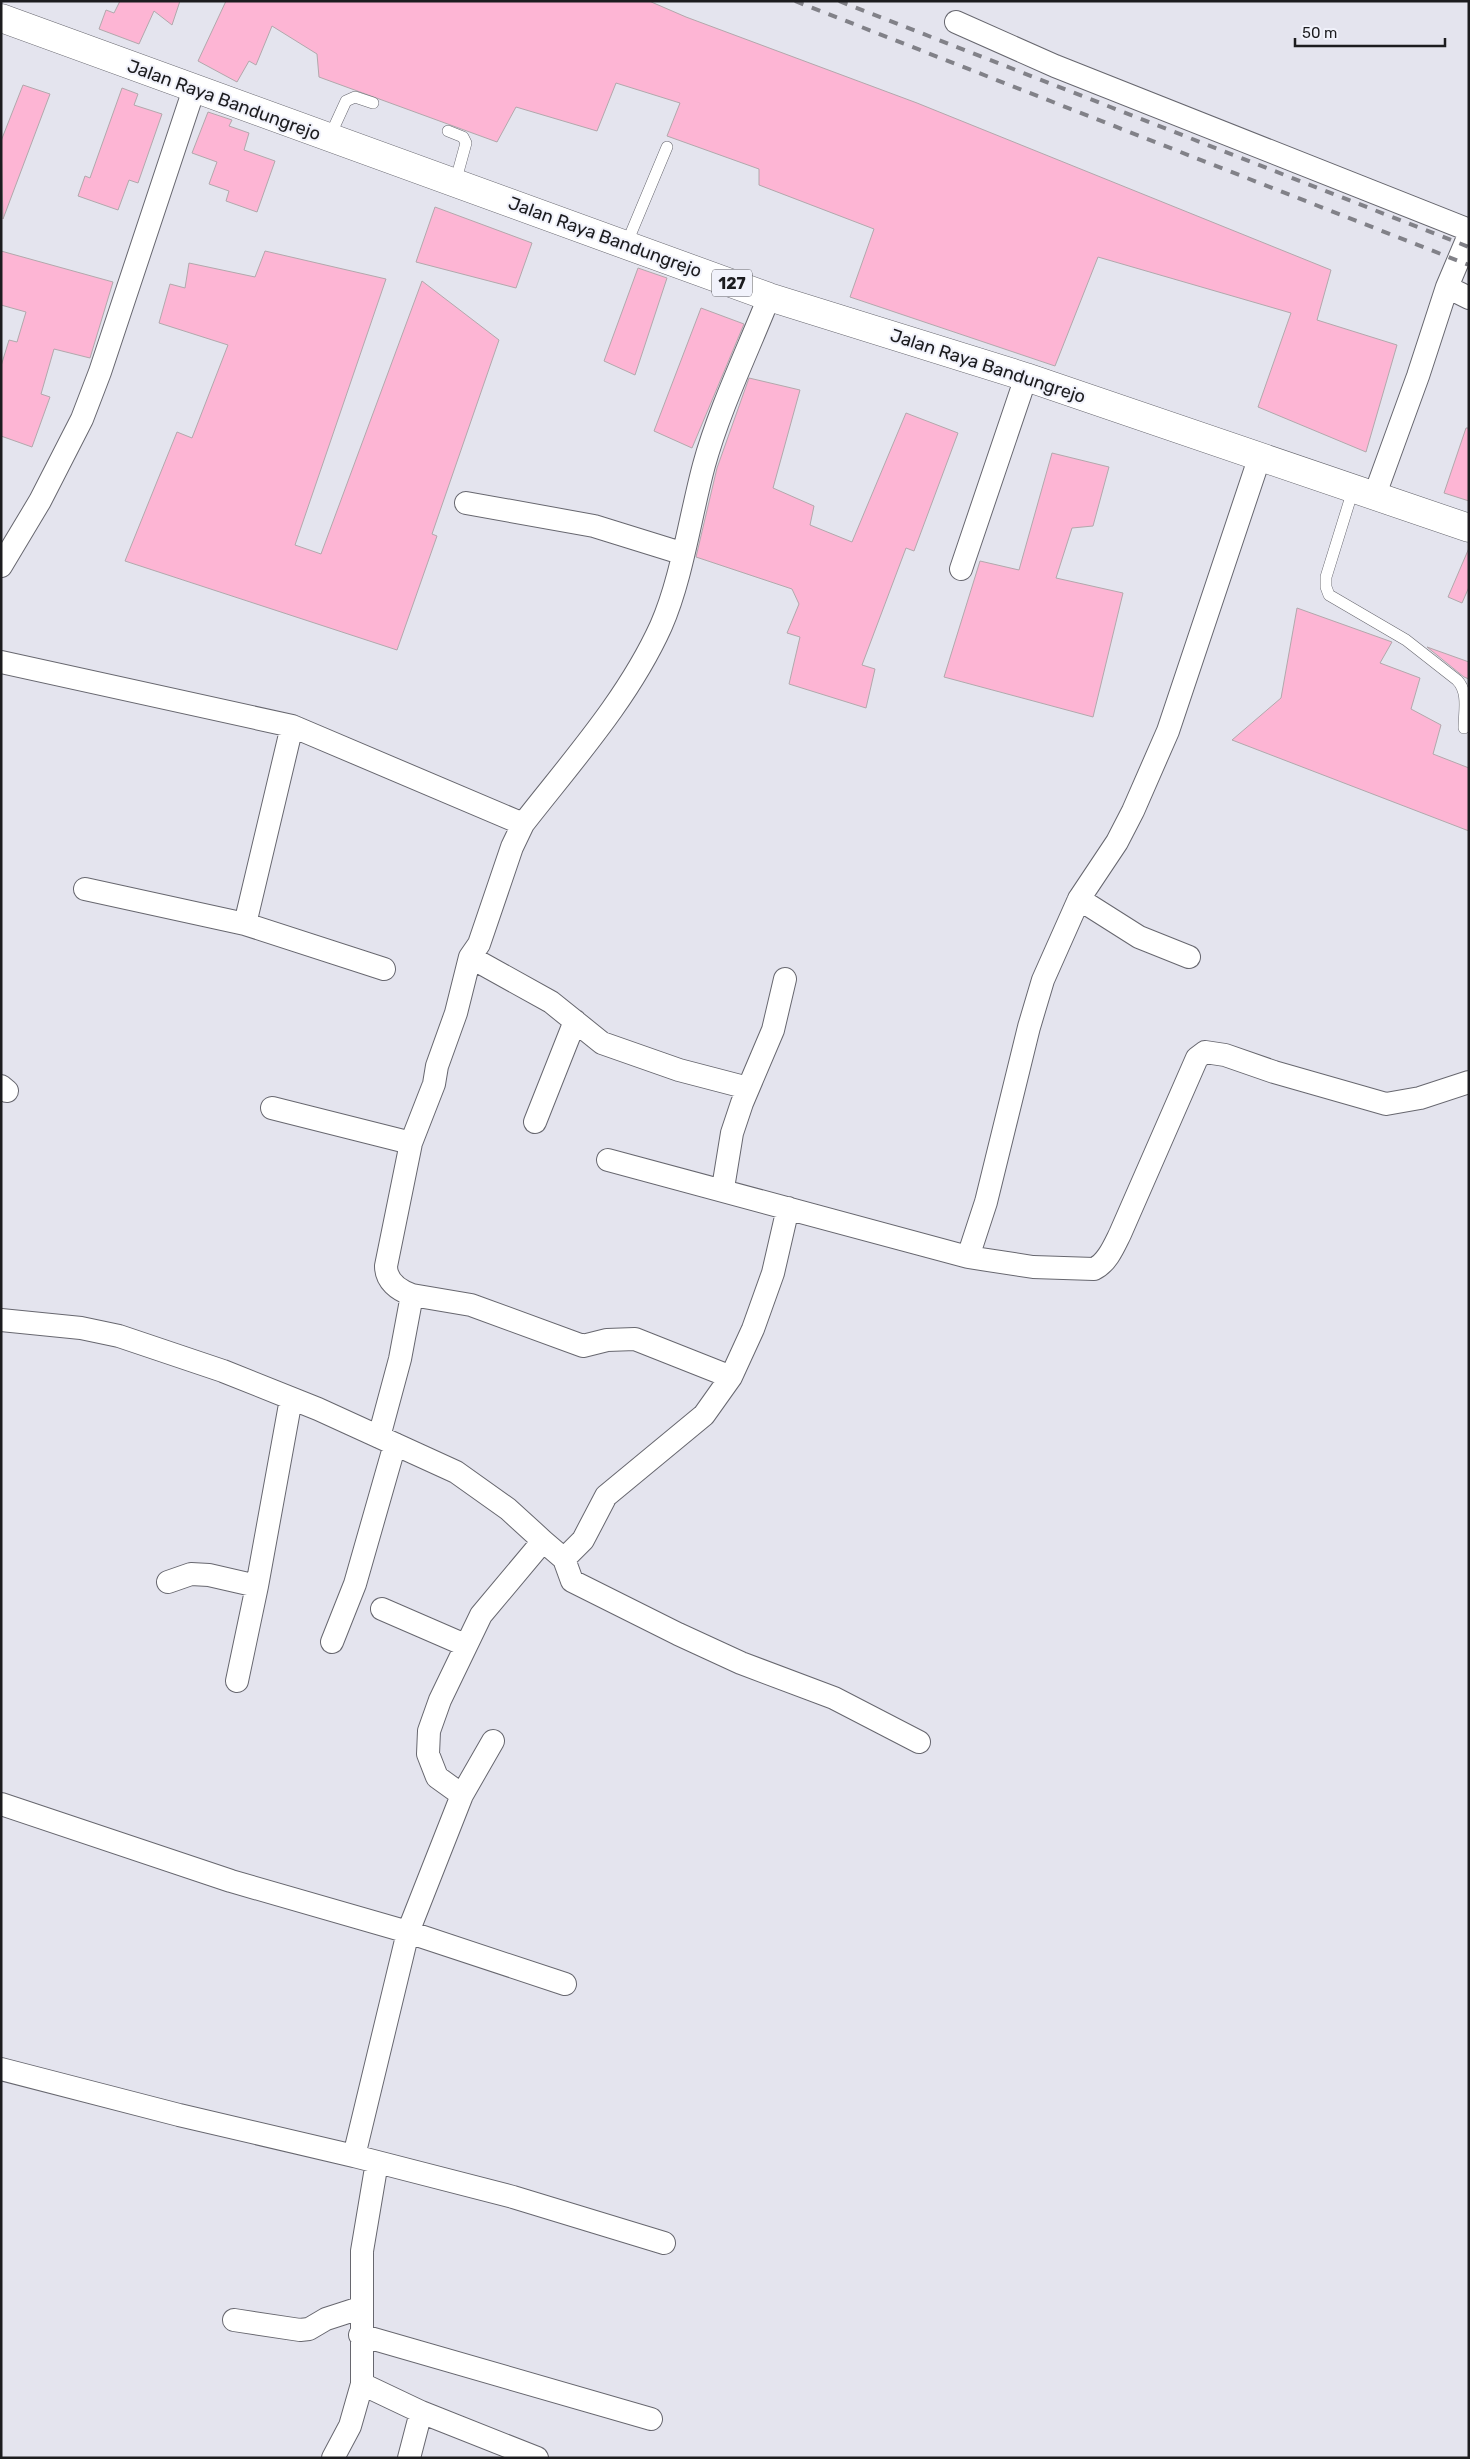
<svg xmlns="http://www.w3.org/2000/svg" width="1470" height="2459" font-family="Rubik,sans-serif">
<style>
.building{fill:#fdb5d4;stroke:#b2a8ac}
.lines{fill:none;stroke-linecap:round;stroke-linejoin:round}
.service-casing{stroke:#67676f;stroke-width:12}
.minor-casing{stroke:#67676f;stroke-width:24}
.primary-casing{stroke:#67676f;stroke-width:29}
.service{stroke:#fff;stroke-width:11}
.minor{stroke:#fff;stroke-width:22}
.primary{stroke:#fff;stroke-width:28}
.rail{stroke:#818188;stroke-width:4;stroke-dasharray:9 9;stroke-linecap:butt}
.labels{text-anchor:middle;stroke-width:4;stroke-linejoin:round;paint-order:stroke}
.shield{fill:#f1f2fb;stroke:#5c5c61;stroke-width:1}
.shield-label{font-size:16px;font-weight:bold;fill:#1c1c1f}
.street-label{font-size:18px;fill:#1c1c1f;stroke:#f1f2fb}
</style>
<rect width="100%" height="100%" fill="#e4e4ee"/>
<path class="building" d="M120,1H180L172,25L154,11L139,44L99,29L106,10L114,13Z
M226,1H649L686,17L917,103L1331,270L1317,320L1397,345L1366,452L1258,407L1291,313L1098,257L1055,366L850,297L874,229L759,185V169L667,136L680,103L616,83L597,131L516,107L497,142L319,77L317,54L272,26L256,65L249,61L237,82L198,61Z
M23,85L50,94L3,219L1,141Z
M122,88L138,94L134,105L162,114L138,183L129,180L118,210L78,196L85,176L90,178Z
M208,112L232,120L229,126L249,133L244,150L275,161L257,212L226,201L229,191L209,184L217,162L192,153Z
M435,207L532,243L516,288L416,262Z
M1,251L113,282L90,358L54,349L41,394L50,397L32,447L1,436V366L9,340L17,342L26,312L1,305Z
M265,251L386,279L295,545L321,554L422,281L499,340L432,534L437,536L397,650L125,561L177,432L192,438L228,345L159,323L170,284L185,288L189,263L255,277Z
M638,268L667,278L635,375L604,361Z
M701,308L744,324L692,448L654,431Z
M749,378L800,390L773,488L814,506L810,525L852,542L906,413L958,433L914,551L906,548L862,665L875,669L866,708L789,684L800,637L787,633L799,604L792,589L696,557L717,468Z
M1466,428H1469V501L1444,493Z
M1052,453L1109,467L1093,526L1072,528L1056,578L1123,593L1093,717L944,677L980,561L1019,570Z
M1469,548V587L1462,603L1448,597Z
M1297,608L1392,642L1380,663L1420,678L1411,709L1441,725L1433,754L1469,768V831L1232,740L1281,698Z
M1427,647L1469,662V679L1464,677Z"/>
<g class="lines">
<defs>
<path id="service" d="M448,131L463,137L466,143L455,183
M329,138L346,101L355,97L373,103
M626,245L667,147
M1353,490L1326,577V587L1329,595L1406,640L1457,680C1469,692 1464,712 1464,728"/>
<path id="minor" d="M956,22L1055,66L1469,230
M1447,287L1469,298
M1374,497L1418,376L1447,287L1469,235
M466,503L594,526L681,553
M1,566L40,501L82,419L100,372L194,89
M961,569L1026,377
M1,662L292,726L523,824
M85,889L245,924L384,969
M1079,899L1139,937L1189,957
M245,924L292,726
M470,957L551,1002L602,1043L679,1070L748,1088
M1,1086L7,1091
M272,1108L411,1143
M535,1122L575,1021
M608,1160L968,1257L986,1202L1029,1027L1043,980L1079,899L1117,842L1133,811L1168,731L1260,456
M717,1188L724,1182L732,1133L742,1103L773,1030L785,979
M968,1257L1033,1267L1094,1269C1107,1263 1114,1246 1120,1234L1197,1058L1205,1052L1225,1055L1274,1072L1386,1104L1420,1098L1469,1082
M412,1295L471,1305L583,1346L607,1340L635,1339L731,1377
M1,1320L81,1328L119,1336L223,1371L318,1409L456,1472L508,1509L543,1541
M379,1437L400,1359L412,1295C398,1290 386,1281 386,1266L411,1143L434,1084L437,1066L456,1013L470,957L479,944L512,847L523,824C572,761 628,699 661,626C682,578 690,517 704,465C719,410 748,350 769,297
M564,1559L572,1581L678,1634L741,1663L834,1698L919,1742
M168,1582L191,1574L209,1575L257,1586
M382,1609L465,1645
M332,1642L355,1584L395,1444
M237,1681L257,1586L291,1399
M462,1795L437,1777L428,1754L429,1731L440,1700L481,1615L543,1541L564,1559L583,1540L606,1496L704,1415L731,1377L753,1329L773,1273L788,1208
M1,1804L231,1881L408,1932L565,1984
M1,2069L179,2115L354,2156L513,2197L664,2243
M354,2156L408,1932L462,1795L493,1741
M234,2320L300,2330L309,2329L326,2319L360,2308
M360,2335L651,2419
M362,2384L421,2412L409,2458
M421,2412L537,2458
M333,2458L350,2426L362,2384V2251L377,2162"/>
<path id="primary" d="M1,18L769,297L1026,377L1469,528"/>
</defs>
<use href="#service" class="service-casing"/>
<use href="#minor" class="minor-casing"/>
<use href="#primary" class="primary-casing"/>
<use href="#service" class="service"/>
<use href="#minor" class="minor"/>
<use href="#primary" class="primary"/>
<path class="rail" d="M795,1L1469,265
M839,1L1469,247"/>
</g>
<g class="labels">
<rect class="shield" x="712" y="269.5" width="40" height="27" rx="4"/>
<g class="shield-label">
<text x="732" y="289">127</text>
</g>
<g class="street-label">
<text transform="translate(224 100) rotate(20)" y="6">Jalan Raya Bandungrejo</text>
<text transform="translate(605 237) rotate(20)" y="6">Jalan Raya Bandungrejo</text>
<text transform="translate(988 366) rotate(18)" y="6">Jalan Raya Bandungrejo</text>
</g>
</g>
<rect width="1470" height="2459" fill="none" stroke="#1c1c1f" stroke-width="5"/>
<path d="M1295 38v8h150v-8" fill="none" stroke="#1c1c1f" stroke-width="2.5"/>
<text x="1302" y="38" font-size="15" fill="#1c1c1f" stroke="#f1f2fb" stroke-width="4" paint-order="stroke">50 m</text>
</svg>
